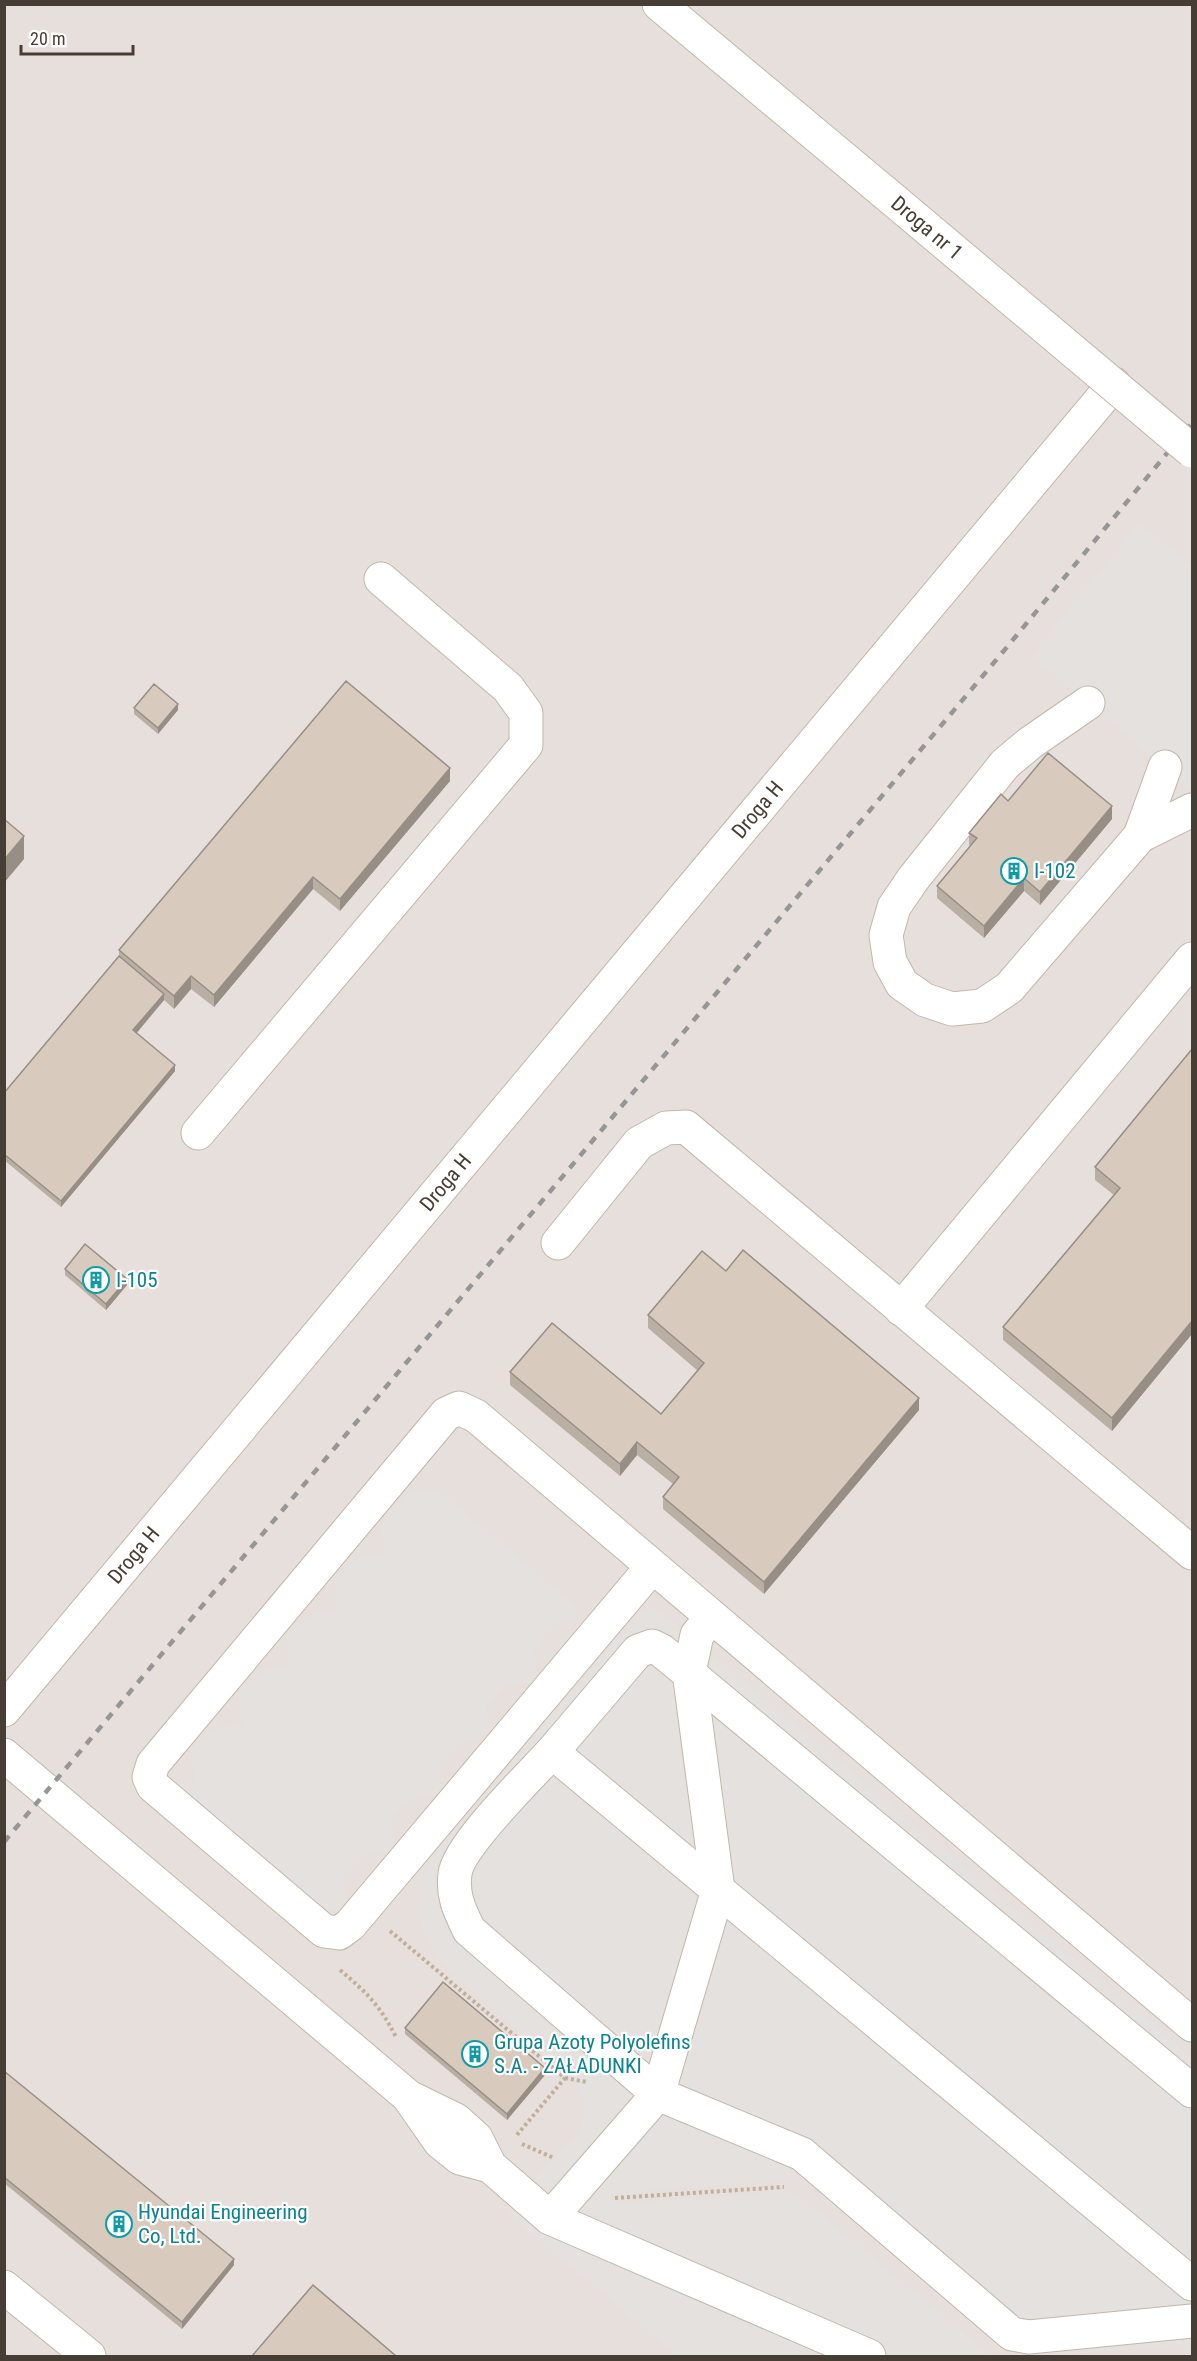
<svg xmlns="http://www.w3.org/2000/svg" width="1197" height="2361" font-family="'Roboto Condensed',sans-serif">
<style>
.industrial{fill:#e6dfdb}
.parking{fill:#e4e1de}
.lines{fill:none;stroke-linecap:round;stroke-linejoin:round}
.minor-casing{stroke:#c2b7ab;stroke-width:35}
.path{stroke:#c2af99;stroke-width:4;stroke-dasharray:3 3;stroke-linecap:butt}
.minor{stroke:#fff;stroke-width:33}
.rail{stroke:#969696;stroke-width:4.5;stroke-dasharray:8 8;stroke-linecap:butt}
.minor-bridge-casing{stroke:#c2b7ab;stroke-width:35;stroke-linecap:butt}
.minor-bridge{stroke:#fff;stroke-width:33}
.wall{fill:#baafa3}
.shaded-wall{fill:#978e85}
.building{fill:#d8cbbe;stroke:#978e85;stroke-width:1.5}
.labels{text-anchor:middle;stroke-width:4.5;stroke-linejoin:round;paint-order:stroke}
.street-label{font-size:21px;fill:#463e35;stroke:#fff}
.culture-label{font-size:21px;fill:#0d838f;stroke:#fff;text-anchor:start}
</style>
<rect width="100%" height="100%" fill="#f3eee6"/>
<path class="industrial" d="M5,5H1192V2356H5Z"/>
<path class="parking" d="M1139,522L1192,567V791L1031,656Z
M411,1488L419,1492L438,1490L576,1606L577,1620L556,1623L534,1649L538,1683L507,1685L487,1705L489,1739L461,1743L439,1765L442,1796L412,1799L391,1818L394,1852L364,1855L345,1874L347,1909L316,1913L171,1783L194,1781L191,1748L218,1727L242,1725L238,1691L266,1670L288,1667L286,1635L314,1613L337,1611L334,1579L360,1556L383,1554L381,1522Z
M650,1608L656,1609L671,1620L1192,2057V2344L1049,2356L1013,2355L813,2188L802,2181L790,2180L611,2194L610,2199L617,2204L779,2191L797,2194L992,2356H677L673,2353V2349L671,2347H666L504,2212L579,2130L582,2120L583,2099L575,2080L565,2070L442,1965L421,1929L419,1898L421,1882L428,1865L439,1849L637,1615Z"/>
<g class="lines">
<defs>
<g id="minor">
<path d="M659,4L884,192"/>
<path d="M1088,703L1030,743L1005,764L913,879L894,907L886,935L890,962L902,984L925,1000L952,1009L982,1006L1009,988L1140,836L1165,767"/>
<path d="M1140,836L1192,810"/>
<path d="M198,1133L526,745V713L508,688L381,579"/>
<path d="M558,1243L639,1143L666,1128L686,1127L1192,1553"/>
<path d="M901,1309L1192,959"/>
<path d="M652,1567L350,1925L339,1933L324,1931L153,1786L149,1777L153,1764L446,1414L459,1408L476,1416L1192,2025"/>
<path d="M712,1617L697,1635L689,1672L718,1890L658,2094L802,2154L1012,2334L1029,2337L1192,2321"/>
<path id="s1" d="M4,1710L1114,384"/>
<path d="M552,1752L638,1651L652,1646L662,1651L1192,2091"/>
<path d="M4,1755L409,2097L456,2120L476,2138L490,2166L550,2218L658,2094L469,1930C460,1911 452,1896 455,1874C458,1846 530,1776 552,1752L1192,2284"/>
<path d="M410,2099L440,2142L460,2158L490,2166"/>
<path d="M550,2218L869,2356"/>
<path d="M4,2287L89,2356"/>
</g>
</defs>
<use href="#minor" class="minor-casing"/>
<path class="path" d="M390,1931L565,2078L516,2136
M340,1970C367,1993 379,2004 396,2037
M565,2078L587,2082
M522,2144L554,2158
M615,2198L784,2187"/>
<use href="#minor" class="minor"/>
<path class="rail" d="M4,1842L1007,647L1192,423"/>
<defs>
<g id="minor-bridge">
<path id="s2" d="M884,192L1192,451"/>
</g>
</defs>
<use href="#minor-bridge" class="minor-bridge-casing"/>
<use href="#minor-bridge" class="minor-bridge"/>
</g>
<path class="wall" d="M134,708L178,710L158,734L134,714Z
M450,781L340,911L313,889L214,1007L191,989L174,1009L164,1000L137,1033L175,1071L61,1207L4,1160V1093L119,956V950Z
M1008,801L1112,819L1040,905L1024,891L984,938L937,898V886L970,846L969,845V833Z
M1192,1049V1334L1112,1431L1003,1340V1327L1114,1195L1095,1180V1167Z
M65,1269L127,1285L106,1310L65,1275Z
M726,1271L919,1410L764,1594L663,1509V1497L673,1484L637,1455L620,1476L510,1385V1372L661,1414L698,1371L648,1328V1315Z
M405,2028L545,2075L507,2120L405,2034Z
M4,2071L234,2265L182,2329L4,2183Z"/>
<path class="shaded-wall" d="M178,704V710L158,734V728Z
M450,768V781L340,911V899Z
M1112,806V819L1040,905V892Z
M24,836V859L4,883V860Z
M313,877V889L214,1007V995Z
M1024,878V891L984,938V926Z
M191,976V989L174,1009V996Z
M164,994V1000L133,1037V1030Z
M175,1065V1071L61,1207V1201Z
M127,1279V1285L106,1310V1304Z
M1192,1321V1334L1112,1431V1418Z
M919,1398V1410L764,1594V1582Z
M637,1442V1455L620,1476V1464Z
M545,2068V2075L507,2120V2114Z
M234,2259V2265L182,2329V2322Z"/>
<path class="building" d="M346,681L450,768L340,899L313,877L214,995L191,976L174,996L119,950Z
M154,684L178,704L158,728L134,708Z
M1048,753L1112,806L1040,892L1024,878L984,926L937,886L977,838L969,833L1001,794L1008,801Z
M4,819L24,836L4,860Z
M119,956L164,994L133,1030L175,1065L61,1201L4,1154V1093Z
M1192,1049V1321L1112,1418L1003,1327L1120,1188L1095,1167Z
M85,1244L127,1279L106,1304L65,1269Z
M743,1250L919,1398L764,1582L663,1497L679,1477L637,1442L620,1464L510,1372L552,1323L661,1414L704,1363L648,1315L702,1251L726,1271Z
M443,1982L545,2068L507,2114L405,2028Z
M4,2071L234,2259L182,2322L4,2177Z
M313,2285L396,2356H252Z"/>
<defs>
<symbol id="building-ring" viewBox="-11 -11 22 22"><circle r="9.5" fill="#fff" stroke="#0f9aa8" stroke-width="1.5"/><path d="M-4-6H4V6H1V3H-1V6H-4ZM-2.5-4.3h1.7v1.8h-1.7ZM.8-4.3h1.7v1.8H.8ZM-2.5-1h1.7V.8h-1.7ZM.8-1h1.7V.8H.8Z" fill="#0f9aa8"/></symbol>
</defs>
<g fill-rule="evenodd">
<use href="#building-ring" x="999" y="856" width="30" height="30"/>
<use href="#building-ring" x="81" y="1265" width="30" height="30"/>
<use href="#building-ring" x="460" y="2039" width="30" height="30"/>
<use href="#building-ring" x="104" y="2209" width="30" height="30"/>
</g>
<g class="labels">
<g class="street-label">
<text dy="7" stroke="none"><textPath href="#s2" startOffset="56">Droga nr 1</textPath></text>
<text dy="7" stroke="none"><textPath href="#s1" startOffset="1174">Droga H</textPath></text>
<text dy="7" stroke="none"><textPath href="#s1" startOffset="688">Droga H</textPath></text>
<text dy="7" stroke="none"><textPath href="#s1" startOffset="202">Droga H</textPath></text>
</g>
<g class="culture-label">
<text x="1034" y="878">I-102</text>
<text x="116" y="1287">I-105</text>
<text x="494" y="2049">Grupa Azoty Polyolefins<tspan x="494" dy="24">S.A. - ZAŁADUNKI</tspan></text>
<text x="138" y="2219">Hyundai Engineering<tspan x="138" dy="24">Co, Ltd.</tspan></text>
</g>
</g>
<rect width="1197" height="2361" fill="none" stroke="#463e35" stroke-width="12"/>
<path d="M21 45v9h112v-9" fill="none" stroke="#463e35" stroke-width="3"/>
<text x="30" y="45" font-size="18" fill="#463e35" stroke="#ffffff" stroke-width="4.5" paint-order="stroke">20 m</text>
</svg>
